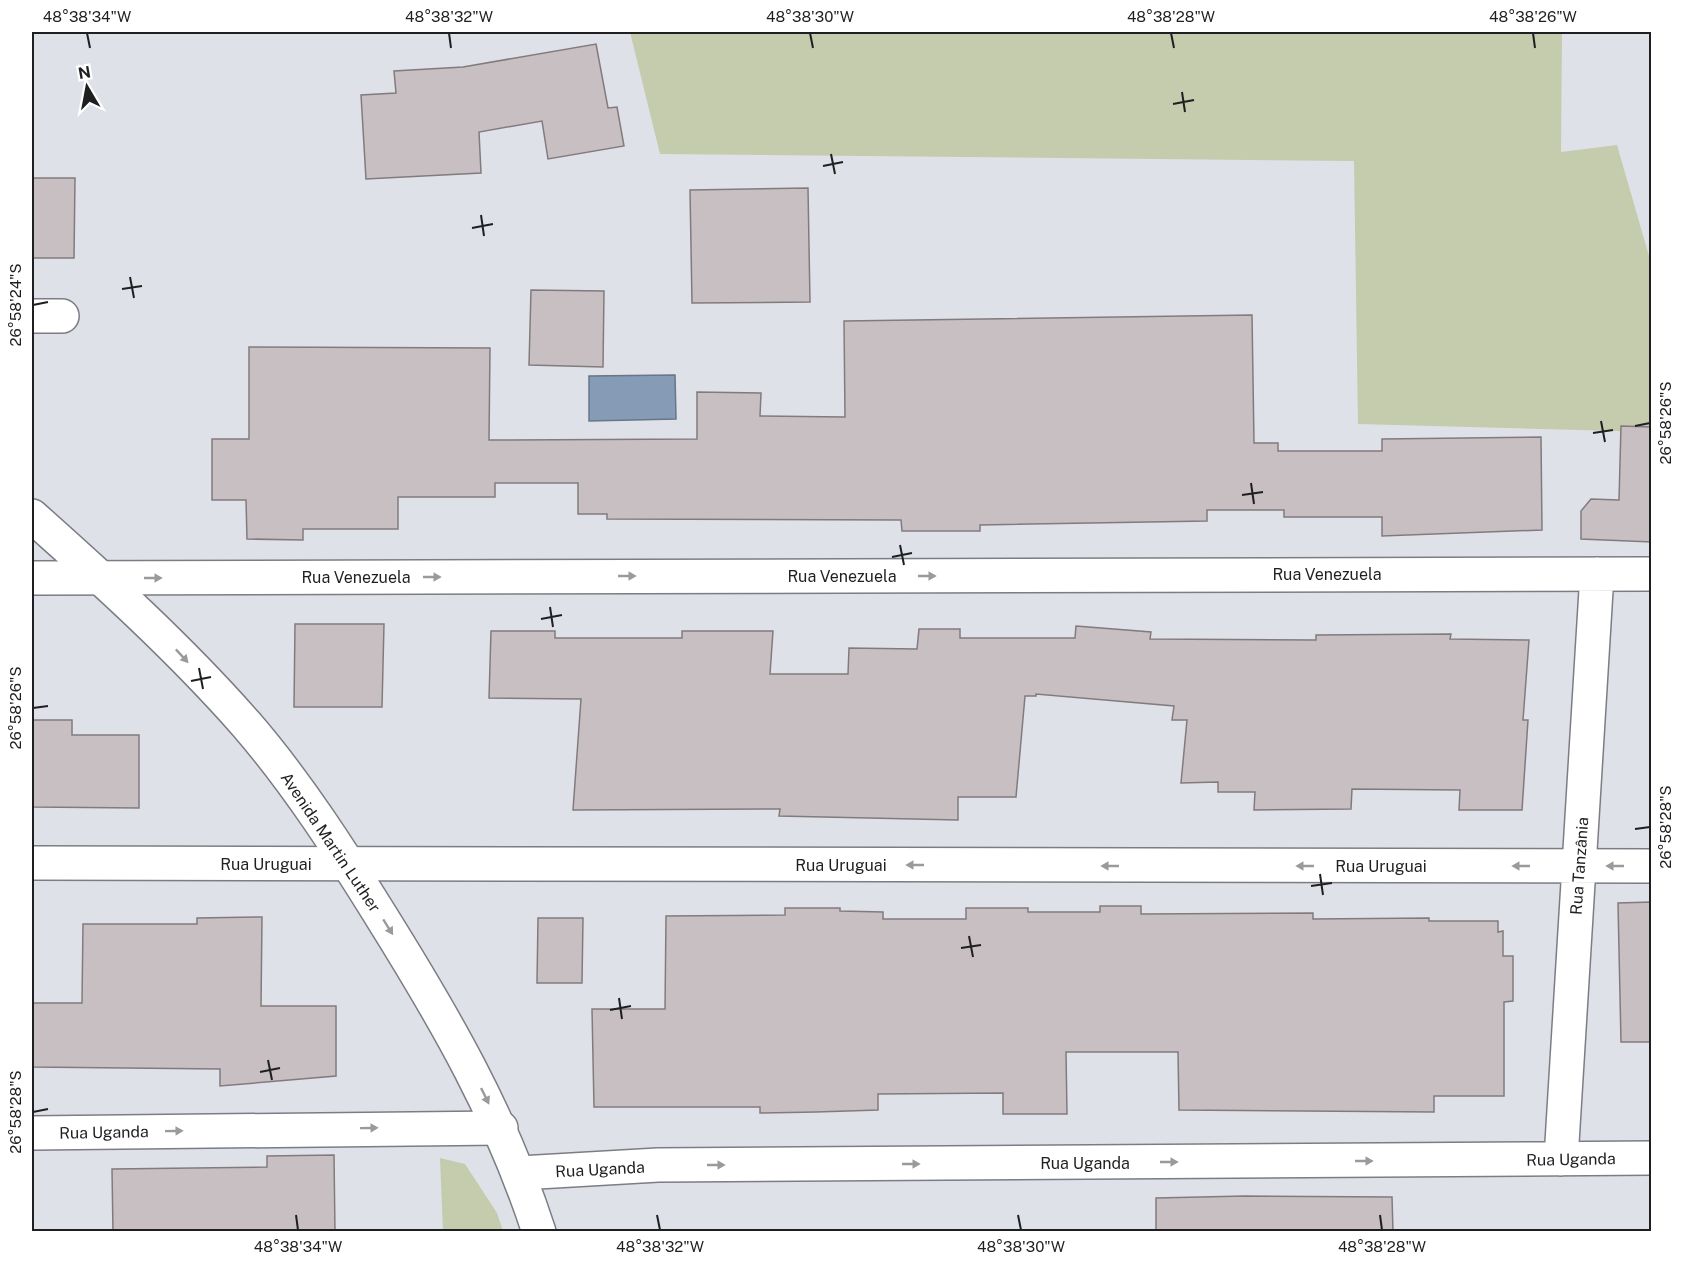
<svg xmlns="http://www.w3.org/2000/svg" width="1683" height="1263" font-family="'Public Sans',sans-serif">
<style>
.green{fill:#c5cbad}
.water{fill:#869bb5;stroke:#677689;stroke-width:1.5}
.building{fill:#c7bfc2;stroke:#827b7e;stroke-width:1.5}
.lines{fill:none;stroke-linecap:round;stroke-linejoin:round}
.minor-casing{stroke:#7c7d84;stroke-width:36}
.major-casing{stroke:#7c7d84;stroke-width:36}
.minor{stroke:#fff;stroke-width:33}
.major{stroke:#fff;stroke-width:33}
.oneway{fill:#9a9a9c}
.ticks{fill:none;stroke:#1f1f22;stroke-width:2}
.labels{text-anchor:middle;stroke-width:6;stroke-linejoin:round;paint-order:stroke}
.street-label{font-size:16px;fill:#1f1f22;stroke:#fff}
.neatline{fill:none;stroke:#1f1f22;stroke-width:2}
.ticks-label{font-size:15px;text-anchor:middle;fill:#1f1f22}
</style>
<rect width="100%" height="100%" fill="#dfe1e8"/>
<path class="green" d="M630,32H1562L1561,152L1617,145L1651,263V432L1358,424L1354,161L660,154Z
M440,1158L465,1164L497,1213L503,1231H443Z"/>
<path class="water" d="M675,375L676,419L589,421V376Z"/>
<path class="building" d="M596,44L608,108L617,107L624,146L548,159L542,121L479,132L481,173L366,179L361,95L396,93L394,71L463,67Z
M32,178H75L74,258H32Z
M808,188L810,302L692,303L690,190Z
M531,290L604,291L603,367L529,365Z
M1252,315L1254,443H1278V451H1382V439L1541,437L1542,530L1382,536V517H1284V510H1207V521L980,525V531H902L901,520L607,519V514H578V483H495V497H398V529H303V540L247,539L246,500H212V439H249V347L490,348L489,440L697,439V392L761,393L760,416L845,417L844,321Z
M1621,426L1652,427V542L1581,539V511L1591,499L1619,500Z
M295,624H384L382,707H294Z
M1076,626L1151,632L1150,639L1316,640V635L1451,634L1450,639L1529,640L1523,720H1528L1522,810H1459L1460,790L1352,789L1351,809L1254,810L1255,792H1218V782L1181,783L1187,720H1172L1174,706L1036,694V696H1025L1016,797H958V820L779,816L780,809L573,810L581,699L489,698L491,631H555V638H682V631H773L770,674H848L849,648L917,649L919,629H960V638H1075Z
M32,720H72V735H139V808L32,807Z
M1652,902V1042H1621L1618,903Z
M1100,906H1141V914L1313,913V919L1429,918V921H1498V932L1503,931V956H1513V1001L1504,1002V1096H1434V1112L1179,1110L1178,1052H1066L1067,1114H1003V1093L878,1094V1110L816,1112L760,1113V1107H594L592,1009H665L666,916L785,915V908H840V911L883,912V919H966V908H1028V912H1100Z
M262,917L261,1006H336V1076L220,1086V1069L32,1067V1003H82L83,924H197V918Z
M538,918H583L582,983H537Z
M334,1155L335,1232H113L112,1169L267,1167V1156Z
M1245,1196L1392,1197L1393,1232H1156V1198Z"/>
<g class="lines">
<defs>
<path id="minor" d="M32,316H62
M32,578L1652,574
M32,863L1652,866
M32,1133L501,1128
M1561,1159L1597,574
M520,1173L658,1165L1652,1158"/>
<path id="major" d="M32,516C106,582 180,649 246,724C297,783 340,850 381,916C446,1020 501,1115 539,1232"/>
</defs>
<use href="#minor" class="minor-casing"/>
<use href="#major" class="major-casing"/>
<use href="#minor" class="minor"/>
<use href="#major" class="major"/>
</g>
<defs><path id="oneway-solid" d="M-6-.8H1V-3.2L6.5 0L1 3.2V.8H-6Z" transform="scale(1.5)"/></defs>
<g class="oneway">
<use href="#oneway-solid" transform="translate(627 576)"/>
<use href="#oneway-solid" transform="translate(927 576)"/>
<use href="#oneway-solid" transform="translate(432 577)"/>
<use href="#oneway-solid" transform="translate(153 578)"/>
<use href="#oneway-solid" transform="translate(182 656) rotate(47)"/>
<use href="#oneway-solid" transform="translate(915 865) rotate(-180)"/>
<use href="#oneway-solid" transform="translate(1110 866) rotate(-180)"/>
<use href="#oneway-solid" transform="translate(1305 866) rotate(-180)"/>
<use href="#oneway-solid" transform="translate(1521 866) rotate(-180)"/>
<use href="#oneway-solid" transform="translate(1615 866) rotate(-180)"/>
<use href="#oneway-solid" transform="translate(388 927) rotate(58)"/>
<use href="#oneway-solid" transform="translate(485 1096) rotate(64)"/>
<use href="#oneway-solid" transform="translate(369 1128) rotate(-1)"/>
<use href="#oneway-solid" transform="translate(174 1131) rotate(-1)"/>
<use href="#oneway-solid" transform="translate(1364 1161)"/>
<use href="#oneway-solid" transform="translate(1169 1162)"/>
<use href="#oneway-solid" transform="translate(911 1164)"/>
<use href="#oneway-solid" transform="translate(716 1165)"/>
</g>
<path class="ticks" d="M87,33L90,48M449,33L451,48M810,33L813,48M1171,33L1174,48M1533,33L1535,48M1182,92L1185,112M1173,104L1194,100M831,154L835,174M823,166L843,162M481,215L484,236M472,228L493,224M130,277L134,298M122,289L142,286M33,305L48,302M1601,421L1605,442M1635,426L1650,423M1593,433L1613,430M1251,483L1254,504M1242,495L1263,492M900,545L904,565M892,557L912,553M550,607L553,627M541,619L562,615M199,668L203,689M191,681L211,677M33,708L48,706M1635,829L1650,827M1320,874L1323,895M1311,886L1332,883M969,936L973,957M961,948L981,945M619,998L622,1019M610,1010L631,1006M268,1060L272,1080M260,1072L280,1068M33,1112L48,1109M296,1215L298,1230M657,1215L660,1230M1018,1215L1021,1230M1380,1215L1382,1230"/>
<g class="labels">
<g class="street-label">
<text x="1327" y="580">Rua Venezuela</text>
<text x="842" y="582">Rua Venezuela</text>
<text x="356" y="583">Rua Venezuela</text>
<text transform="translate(331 842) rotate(56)" y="6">Avenida Martin Luther</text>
<text x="266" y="870">Rua Uruguai</text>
<text x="841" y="871">Rua Uruguai</text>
<text x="1381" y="872">Rua Uruguai</text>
<text transform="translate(1579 866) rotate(-86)" y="6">Rua Tanzânia</text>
<text transform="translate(104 1132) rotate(-1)" y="6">Rua Uganda</text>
<text transform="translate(1571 1159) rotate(-1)" y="6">Rua Uganda</text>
<text x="1085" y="1169">Rua Uganda</text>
<text transform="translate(600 1169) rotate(-3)" y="6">Rua Uganda</text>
</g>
</g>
<rect width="1683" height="1263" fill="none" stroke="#ffffff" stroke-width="66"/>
<g transform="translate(87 87) rotate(350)" stroke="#ffffff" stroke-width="4.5" paint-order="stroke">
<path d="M0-4.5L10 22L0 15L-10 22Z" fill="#1f1f22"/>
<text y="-9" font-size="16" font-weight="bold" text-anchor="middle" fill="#1f1f22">N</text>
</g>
<rect x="33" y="33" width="1617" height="1197" class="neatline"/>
<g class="ticks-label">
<text x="87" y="22">48°38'34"W</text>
<text x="449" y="22">48°38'32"W</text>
<text x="810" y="22">48°38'30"W</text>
<text x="1171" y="22">48°38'28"W</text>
<text x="1533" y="22">48°38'26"W</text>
<text transform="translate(16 305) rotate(-90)" y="5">26°58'24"S</text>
<text transform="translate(1666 423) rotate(-90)" y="5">26°58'26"S</text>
<text transform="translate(16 708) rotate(-90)" y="5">26°58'26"S</text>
<text transform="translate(1666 827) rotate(-90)" y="5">26°58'28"S</text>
<text transform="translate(16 1112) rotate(-90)" y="5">26°58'28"S</text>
<text x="298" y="1252">48°38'34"W</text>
<text x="660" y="1252">48°38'32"W</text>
<text x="1021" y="1252">48°38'30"W</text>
<text x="1382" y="1252">48°38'28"W</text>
</g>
</svg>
